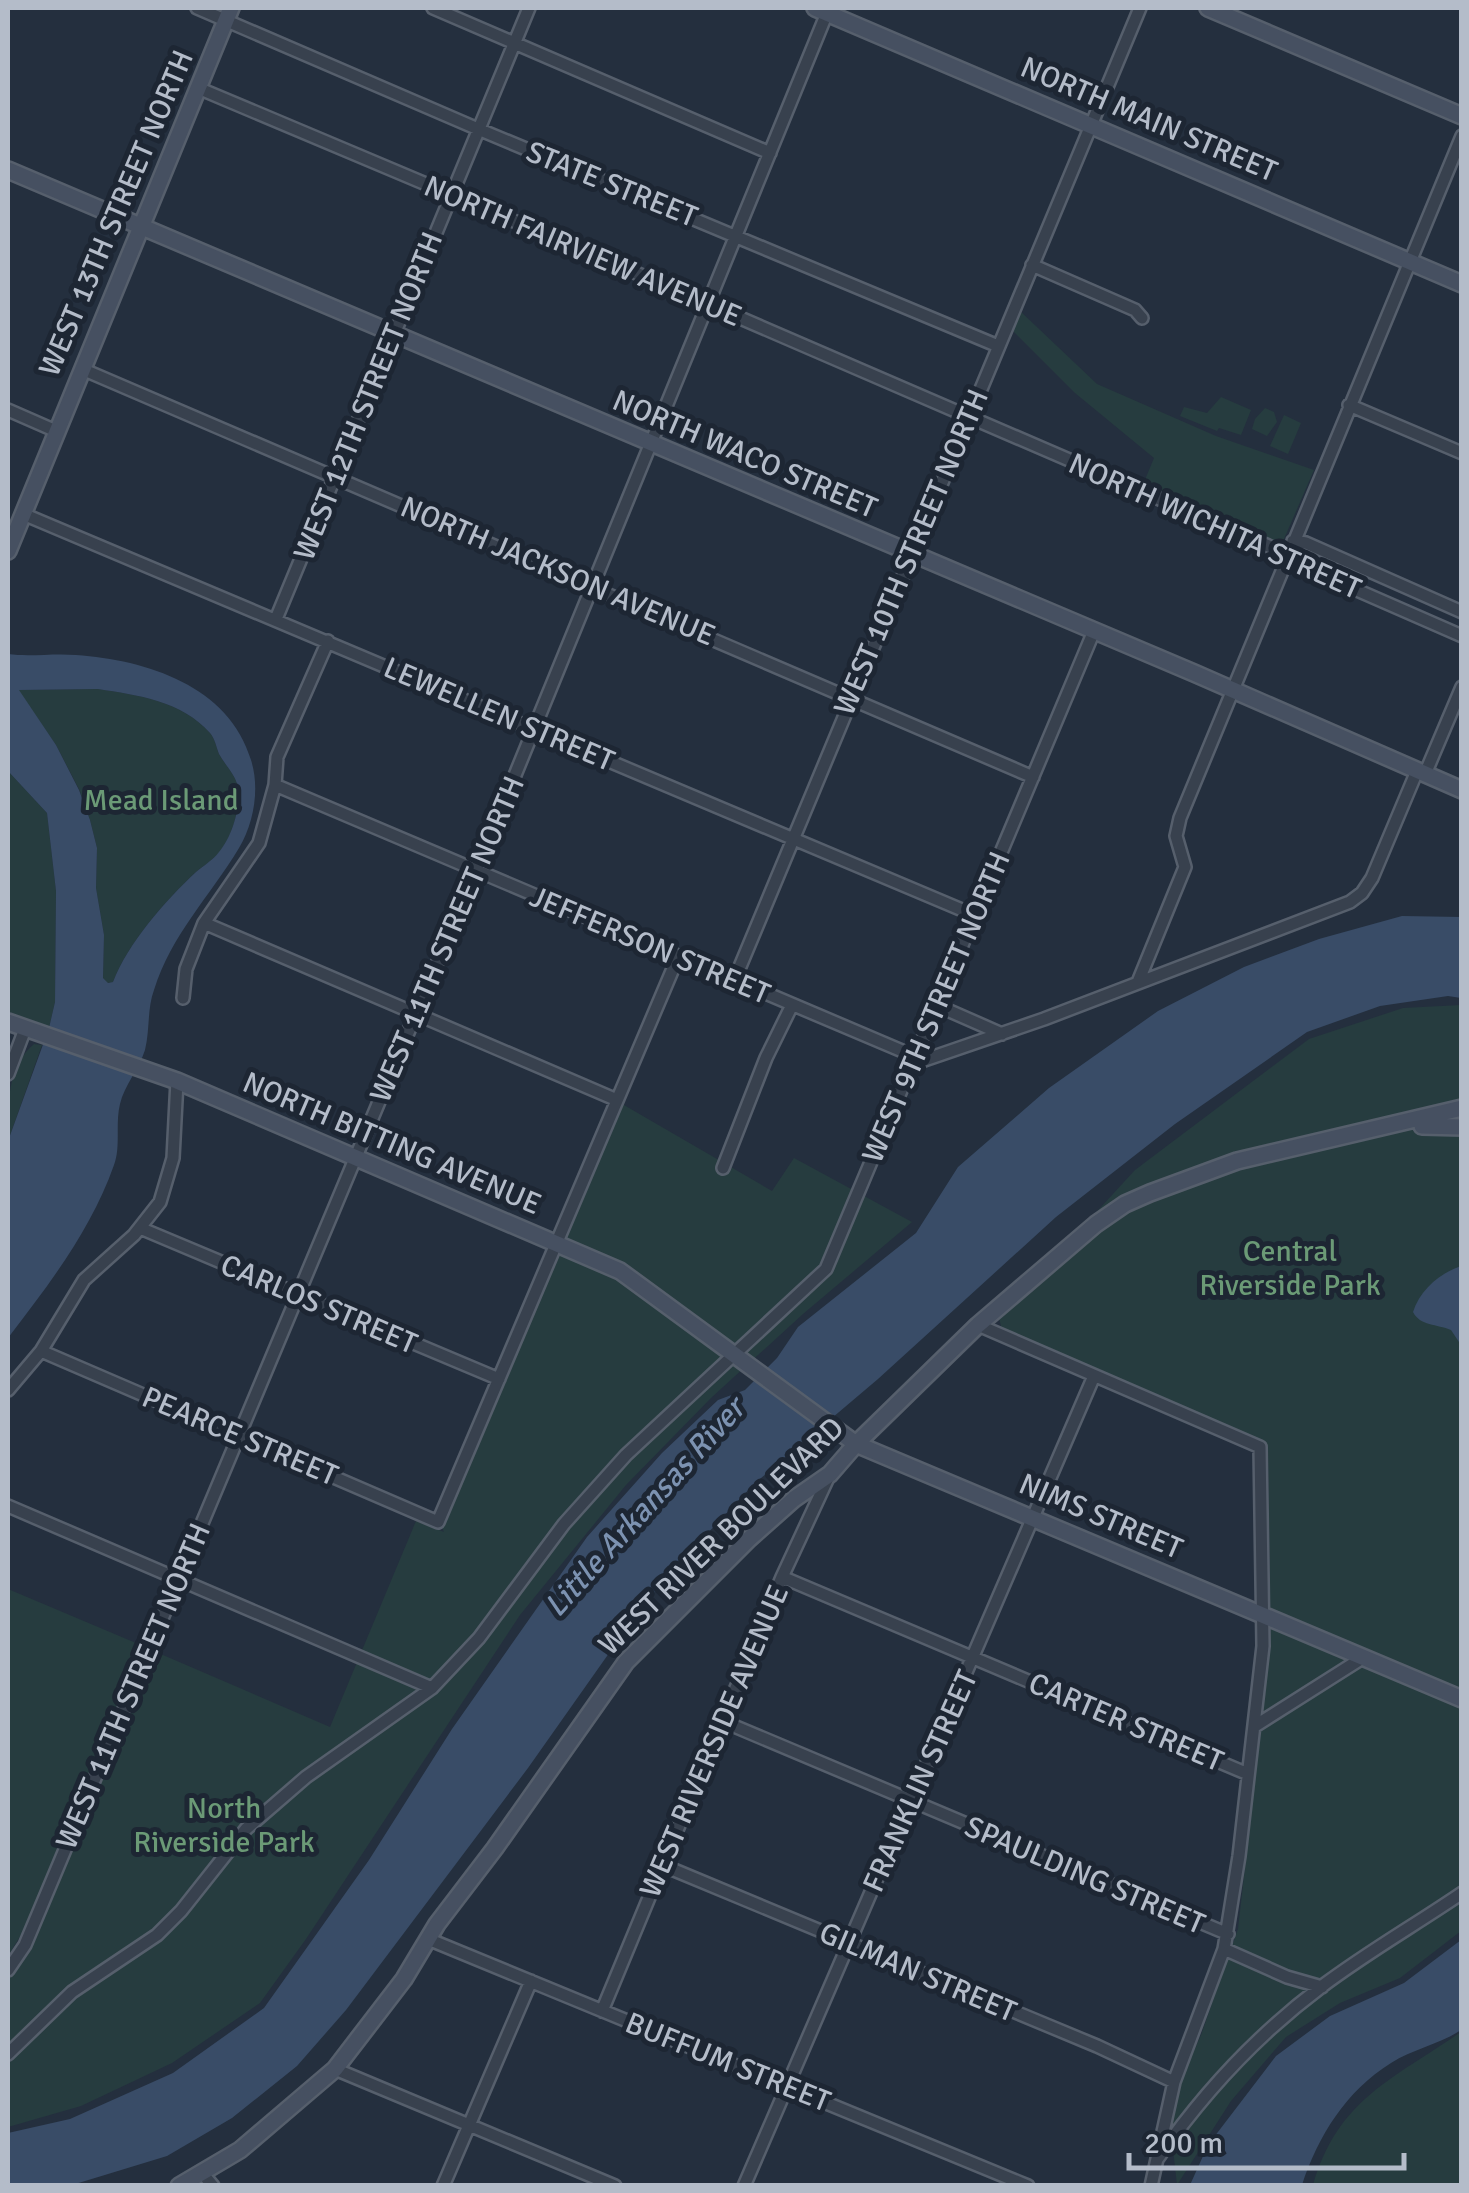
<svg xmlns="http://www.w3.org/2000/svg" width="1469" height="2193" font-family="Signika,sans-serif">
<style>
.green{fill:#263c3f}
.water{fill:#394c67;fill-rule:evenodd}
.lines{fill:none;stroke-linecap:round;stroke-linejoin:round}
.street-casing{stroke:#565f6c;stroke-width:16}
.secondary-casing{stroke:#565f6c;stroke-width:20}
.street{stroke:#38414e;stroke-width:11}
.secondary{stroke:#465061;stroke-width:15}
.labels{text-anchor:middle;stroke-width:10;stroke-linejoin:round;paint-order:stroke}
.street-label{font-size:30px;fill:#b4bcc9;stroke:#1d2633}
.park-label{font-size:30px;fill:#6b9a76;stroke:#1d2633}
.water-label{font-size:32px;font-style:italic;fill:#7c92b1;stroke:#1d2633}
</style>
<rect width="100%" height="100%" fill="#242f3e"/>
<path class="green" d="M1019,310L1097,384L1216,436L1314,470L1284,539L1276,544L1142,487L1154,458L1075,393L1011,329Z
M1221,397L1251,410L1241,435L1219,428L1217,431L1180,416L1184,407L1207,413Z
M1265,408L1274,412L1277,422L1267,436L1252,429L1255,419Z
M1284,415L1301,423L1288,454L1270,446Z
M98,689C137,695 182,701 210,733C215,739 216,747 219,754C225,765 235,774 238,787C241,807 232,837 219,853C213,860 203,866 196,872C165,901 128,943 113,982L107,983L103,978L104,935L96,888L97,848L90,820L79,789L56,745L18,690Z
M8,771L47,813L56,891L55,1002L49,1028L8,1014L10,963L8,961Z
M1461,1005V1931L1400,1978L1340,2003L1286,2037L1231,2101L1177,2185L1170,2122L1180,2082L1201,2035L1238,1929L1265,1691L1270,1593L1268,1447L1253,1438L1003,1334L999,1318L1135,1170L1309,1039L1403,1008Z
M34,1044L42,1045L8,1141C8,1107 6,1067 34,1044Z
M617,1101L772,1191L794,1158L912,1222L803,1314L711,1398L626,1485L520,1615L306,1939L260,2003L172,2063L81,2106L8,2127V1978L29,1949L156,1652L330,1727L416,1521L444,1532L440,1523Z
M8,1589L143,1646L24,1930L8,1956Z
M1461,2032V2185H1313C1338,2099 1393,2079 1461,2032Z"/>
<path class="water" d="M8,654C30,657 53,653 76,655C147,660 229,686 251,760C260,788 254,823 239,848C210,896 171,935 154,990C147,1009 150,1030 145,1050C139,1069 124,1086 120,1104C115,1124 121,1146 114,1165C91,1230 50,1283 8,1338V1141L49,1028L55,1002L56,891L47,813L8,771ZM98,689C137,695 182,701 210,733C215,739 216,746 219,754C225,765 235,774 238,787C241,807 232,837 219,852C213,860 203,866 196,872C165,901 128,943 113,982L108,983L103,978L104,935L96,888L97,848L90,820L79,790L56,745L19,690Z
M1402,916L1461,917V998L1448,996L1380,1006L1307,1032L1175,1124L1056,1217L878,1379L754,1484L673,1570L631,1622L528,1768L346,2010L297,2066L232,2118L167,2156L72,2185H8V2133L70,2119L173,2073L264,2008L369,1860L452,1729L587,1537L662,1453L718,1400L745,1390L777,1358L798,1327L916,1233L958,1167L1049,1088L1158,1011L1244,967L1319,939Z
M1461,1266H1462L1461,1345L1451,1330C1437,1324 1420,1326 1413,1312C1420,1290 1440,1273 1461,1266Z
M1461,1940V2030C1440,2044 1413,2049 1391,2063C1346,2091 1318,2136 1302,2185H1190L1208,2145L1276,2056L1330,2016L1404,1983Z"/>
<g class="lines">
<defs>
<path id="street" d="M197,8L478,129L998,346
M433,8L770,153
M198,88L585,251L1273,548L1311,570L1462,636
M1032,265L1135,310L1142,318
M82,369L1033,777
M1349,405L1462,453
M8,410L56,431
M23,514L974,915
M1293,541L1306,543L1462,612
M276,619L529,8
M1425,774L1462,687
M275,785L914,1056
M204,923L617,1100
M734,981L1140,8
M1138,982L1185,867L1176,836L1180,818L1462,136
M183,998L186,969L204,923L259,843L275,785L277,757L328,641
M936,1005L1002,1034
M910,1065L1044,1019L1350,902L1362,893L1372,878L1417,771
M8,1074L25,1029
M723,1168L766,1058L792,1005
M140,1228L499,1379
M978,1325L1260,1447L1263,1646L1239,1856L1224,1949L1174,2082L1151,2186
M41,1351L438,1522L678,957
M8,1390L41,1351L84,1280L134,1235L160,1202L173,1158L177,1081
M8,1506L432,1688
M782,1577L1248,1774
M722,1721L1228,1934
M1255,1726L1364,1657
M662,1865L1097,2046L1174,2082
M428,1939L1028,2186
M1224,1949L1287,1977L1322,1987
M8,1970L25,1945L470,885L829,8
M602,2011L782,1577L828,1478
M8,2054L72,1992L157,1935L181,1911L246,1829L306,1777L432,1688L479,1638L564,1524L626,1455L826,1269L1094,631
M335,2069L615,2186
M1158,2158C1204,2092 1257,2035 1321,1987C1366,1953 1415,1925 1462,1893
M202,2173L213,2186
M443,2186L531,1981
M744,2186L1094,1376"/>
<path id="secondary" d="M815,8L1462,284
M1208,8L1462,116
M8,170L1194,673L1462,790
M8,551L231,8
M8,1022L177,1081L620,1271L856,1444L1462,1699
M1422,1126L1462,1127
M179,2186L240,2150L335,2069L404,1979L437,1924L495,1848L626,1662L749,1539L794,1499L830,1474L856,1444L978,1325L1096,1224L1125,1204L1150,1193L1237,1161L1462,1108"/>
</defs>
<use href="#street" class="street-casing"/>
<use href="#secondary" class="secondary-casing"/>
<use href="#street" class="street"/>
<use href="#secondary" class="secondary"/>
</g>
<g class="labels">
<g class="street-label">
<text transform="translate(1149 119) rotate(23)" y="10">NORTH MAIN STREET</text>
<text transform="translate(612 184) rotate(22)" y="10">STATE STREET</text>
<text transform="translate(116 213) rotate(-67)" y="10">WEST 13TH STREET NORTH</text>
<text transform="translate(583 251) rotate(23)" y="10">NORTH FAIRVIEW AVENUE</text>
<text transform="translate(368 396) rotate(-68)" y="10">WEST 12TH STREET NORTH</text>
<text transform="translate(745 454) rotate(23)" y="10">NORTH WACO STREET</text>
<text transform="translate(1215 526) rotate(24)" y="10">NORTH WICHITA STREET</text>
<text transform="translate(911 552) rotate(-67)" y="10">WEST 10TH STREET NORTH</text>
<text transform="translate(558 571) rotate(23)" y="10">NORTH JACKSON AVENUE</text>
<text transform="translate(499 714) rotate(23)" y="10">LEWELLEN STREET</text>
<text transform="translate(447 939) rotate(-67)" y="10">WEST 11TH STREET NORTH</text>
<text transform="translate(650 945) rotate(23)" y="10">JEFFERSON STREET</text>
<text transform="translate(936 1007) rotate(-67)" y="10">WEST 9TH STREET NORTH</text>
<text transform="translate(392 1143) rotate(23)" y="10">NORTH BITTING AVENUE</text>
<text transform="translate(319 1304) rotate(23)" y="10">CARLOS STREET</text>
<text transform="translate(240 1436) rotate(23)" y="10">PEARCE STREET</text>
<text transform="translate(1101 1516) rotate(23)" y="10">NIMS STREET</text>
<text transform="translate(721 1536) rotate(-44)" y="10">WEST RIVER BOULEVARD</text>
<text transform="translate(133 1686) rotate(-67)" y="10">WEST 11TH STREET NORTH</text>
<text transform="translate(1126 1722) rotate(23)" y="10">CARTER STREET</text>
<text transform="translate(714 1741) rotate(-67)" y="10">WEST RIVERSIDE AVENUE</text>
<text transform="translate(920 1781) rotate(-66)" y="10">FRANKLIN STREET</text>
<text transform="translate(1085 1875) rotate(23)" y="10">SPAULDING STREET</text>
<text transform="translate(918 1972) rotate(23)" y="10">GILMAN STREET</text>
<text transform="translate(728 2062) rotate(22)" y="10">BUFFUM STREET</text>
</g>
<g class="park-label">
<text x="161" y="810">Mead Island</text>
<text x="1290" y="1261">Central<tspan x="1290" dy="34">Riverside Park</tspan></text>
<text x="224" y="1818">North<tspan x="224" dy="34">Riverside Park</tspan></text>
</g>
<g class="water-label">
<text transform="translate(644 1507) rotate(-48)" y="11">Little Arkansas River</text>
</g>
</g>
<rect width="1469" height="2193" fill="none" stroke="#b4bcc9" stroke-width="20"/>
<path d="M1129 2153v15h275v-15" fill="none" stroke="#b4bcc9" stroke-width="5"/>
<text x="1144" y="2153" font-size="30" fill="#b4bcc9" stroke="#1d2633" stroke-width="8" paint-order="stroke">200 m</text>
</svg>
